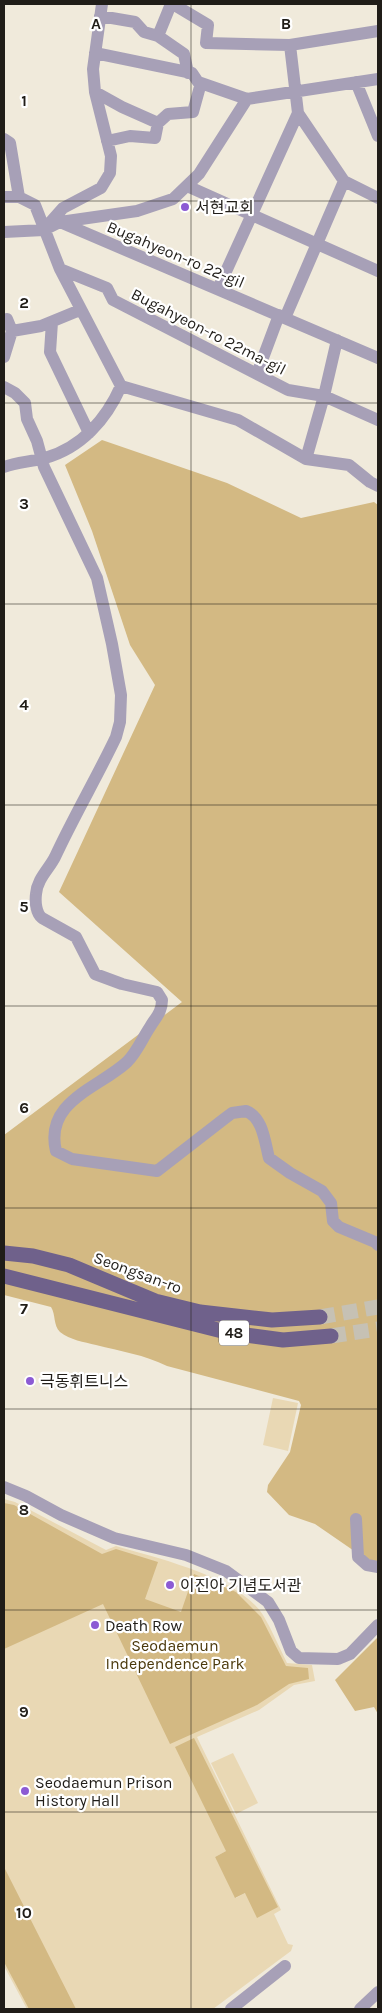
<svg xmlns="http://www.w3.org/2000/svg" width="382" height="2013" font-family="Karla,'Noto Sans KR',sans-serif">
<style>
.green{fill:#e9d8b4;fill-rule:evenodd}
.forest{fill:#d3b983}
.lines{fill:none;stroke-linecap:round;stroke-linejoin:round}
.major-tunnel{stroke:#c6c1b4;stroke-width:15;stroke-dasharray:15 8;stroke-linecap:butt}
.minor{stroke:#a7a0b7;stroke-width:12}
.major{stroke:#6f618b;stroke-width:15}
.grid{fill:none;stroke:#201d18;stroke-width:1;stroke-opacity:0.55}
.poi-dot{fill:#8c5bd4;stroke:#fff;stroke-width:2}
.labels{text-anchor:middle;stroke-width:4.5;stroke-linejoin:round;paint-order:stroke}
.shield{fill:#fff;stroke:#63615d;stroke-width:1}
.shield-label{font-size:15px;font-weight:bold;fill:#201d18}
.poi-label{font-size:16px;fill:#201d18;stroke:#fff;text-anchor:start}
.street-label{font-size:16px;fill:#201d18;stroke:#fff}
.park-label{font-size:16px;fill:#4b390c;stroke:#fff}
.grid-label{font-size:16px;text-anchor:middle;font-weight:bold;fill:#201d18;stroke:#fff;stroke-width:4.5;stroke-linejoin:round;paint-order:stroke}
</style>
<rect width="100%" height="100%" fill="#f0eadb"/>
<path class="green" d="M273,1398L298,1403L288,1451L263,1445Z
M4,1499L15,1502L106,1550L116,1546C157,1558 239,1577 263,1615C272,1630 279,1647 287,1663L312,1665L315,1681L294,1685L259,1710L197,1737L281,1910L274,1914L288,1944L293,1945L291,1951L213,2009H27L4,1966ZM226,1851L245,1893L236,1898L215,1857Z
M233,1753L258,1803L236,1814L211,1763Z"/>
<path class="forest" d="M102,440L227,483L301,518L374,502L378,505V1564L360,1555L315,1524L289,1515L267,1492L268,1485L290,1452L301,1405L299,1401L167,1366C145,1355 120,1351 96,1345C84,1342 70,1340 60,1332C53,1325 56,1315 51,1307L4,1295V1135L182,1002L59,892L155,685L130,645L92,531L65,465Z
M4,1503L14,1505L102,1554L116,1549L158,1562L145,1599L181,1612L194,1574L236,1592L261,1617L286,1666L308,1668L309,1679L289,1684L257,1705L170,1744L103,1604L4,1649Z
M378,1637V1714L374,1707L355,1711L335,1680Z
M194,1738L278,1907L257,1918L245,1893L235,1898L215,1857L226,1851L175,1747Z
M4,1867L76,2009H29L4,1962Z"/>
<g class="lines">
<path class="major-tunnel" d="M320,1317L378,1307
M331,1336L378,1329"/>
<path class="minor" d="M173,4L208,25L206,43L290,45L378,31
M100,16L135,22L144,32L158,36L184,54L188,73
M158,36L171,4
M290,45L298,113L344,181L378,198
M95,53L192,73L198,82L247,99
M356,82L378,136
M95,92L122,107L158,123L168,114L193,112L201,83
M4,139L10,143L19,197L35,205L60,269L121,386L238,420L306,459L349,465L370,482L378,486
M107,141L130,136L155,138L158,123
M187,186L378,271
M4,197H19
M60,222L378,358
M47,226L63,208L101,188L110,173L111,156L95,92L93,69L102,4
M4,232L44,230L60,222L137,211L173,199L199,174L247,99L378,79
M60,269L107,288L113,300L288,390L324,396L378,420
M218,289L298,113
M285,318L344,181
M4,320L7,319L12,331L4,357
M52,322L50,352L89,433
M12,331L41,326L80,310
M257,374L279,315
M4,387L15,393L25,403L27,419L37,441L44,467L97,578L112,644L121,695L120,722L116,737C97,777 74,816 55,857C49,869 37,879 36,894C35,902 36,913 42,918L76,937L95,974L122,984L157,992L162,1000C162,1012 156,1017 150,1027C142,1039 137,1052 127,1062C99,1088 44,1101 56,1151L72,1159L157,1171L224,1119L232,1113L246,1111C263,1117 265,1143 269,1158L290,1173L322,1191L331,1203L333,1221L339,1227L375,1242L378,1245
M306,459L324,396L337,340
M4,467C17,462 31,462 45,458C81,448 106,420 121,386
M4,1487L26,1496L61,1515L114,1538L186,1555L226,1571L268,1602L279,1620L291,1651L299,1658L338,1659L350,1654L378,1625
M356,1519L358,1557L367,1565L378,1567
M231,2009L285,1966
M360,2009L378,1992"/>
<path class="major" d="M4,1253L33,1256L69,1265L155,1301L200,1312L272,1320L320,1317
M4,1276L230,1333L283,1340L331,1336"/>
</g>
<path class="grid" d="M191,4V2009M4,201H378M4,403H378M4,604H378M4,805H378M4,1006H378M4,1208H378M4,1409H378M4,1610H378M4,1812H378"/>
<g class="poi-dot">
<circle cx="185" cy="207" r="5"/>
<circle cx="30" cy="1381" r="5"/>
<circle cx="170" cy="1585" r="5"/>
<circle cx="95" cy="1625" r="5"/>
<circle cx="25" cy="1791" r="5"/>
</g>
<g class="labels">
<rect class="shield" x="219" y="1320.5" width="30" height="25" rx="4"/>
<g class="shield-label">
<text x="234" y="1338">48</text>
</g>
<g class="poi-label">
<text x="195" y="213">서현교회</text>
<text x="40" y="1387">극동휘트니스</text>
<text x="180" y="1591">이진아 기념도서관</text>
<text x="105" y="1631">Death Row</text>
<text x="35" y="1788">Seodaemun Prison<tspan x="35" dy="18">History Hall</tspan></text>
</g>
<g class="street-label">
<text transform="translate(176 254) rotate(23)" y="6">Bugahyeon-ro 22-gil</text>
<text transform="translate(209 331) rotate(27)" y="6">Bugahyeon-ro 22ma-gil</text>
<text transform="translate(138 1272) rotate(20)" y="6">Seongsan-ro</text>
</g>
<g class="park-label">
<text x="175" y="1651">Seodaemun<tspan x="175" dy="18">Independence Park</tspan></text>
</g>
</g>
<g class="grid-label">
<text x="96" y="29">A</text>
<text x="286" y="29">B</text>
<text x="24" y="106">1</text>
<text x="24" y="308">2</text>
<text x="24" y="509">3</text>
<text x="24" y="710">4</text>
<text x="24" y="912">5</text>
<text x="24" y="1113">6</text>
<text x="24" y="1314">7</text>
<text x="24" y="1515">8</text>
<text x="24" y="1717">9</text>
<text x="24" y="1918">10</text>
</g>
<rect width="382" height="2013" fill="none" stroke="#201d18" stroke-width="10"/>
</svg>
